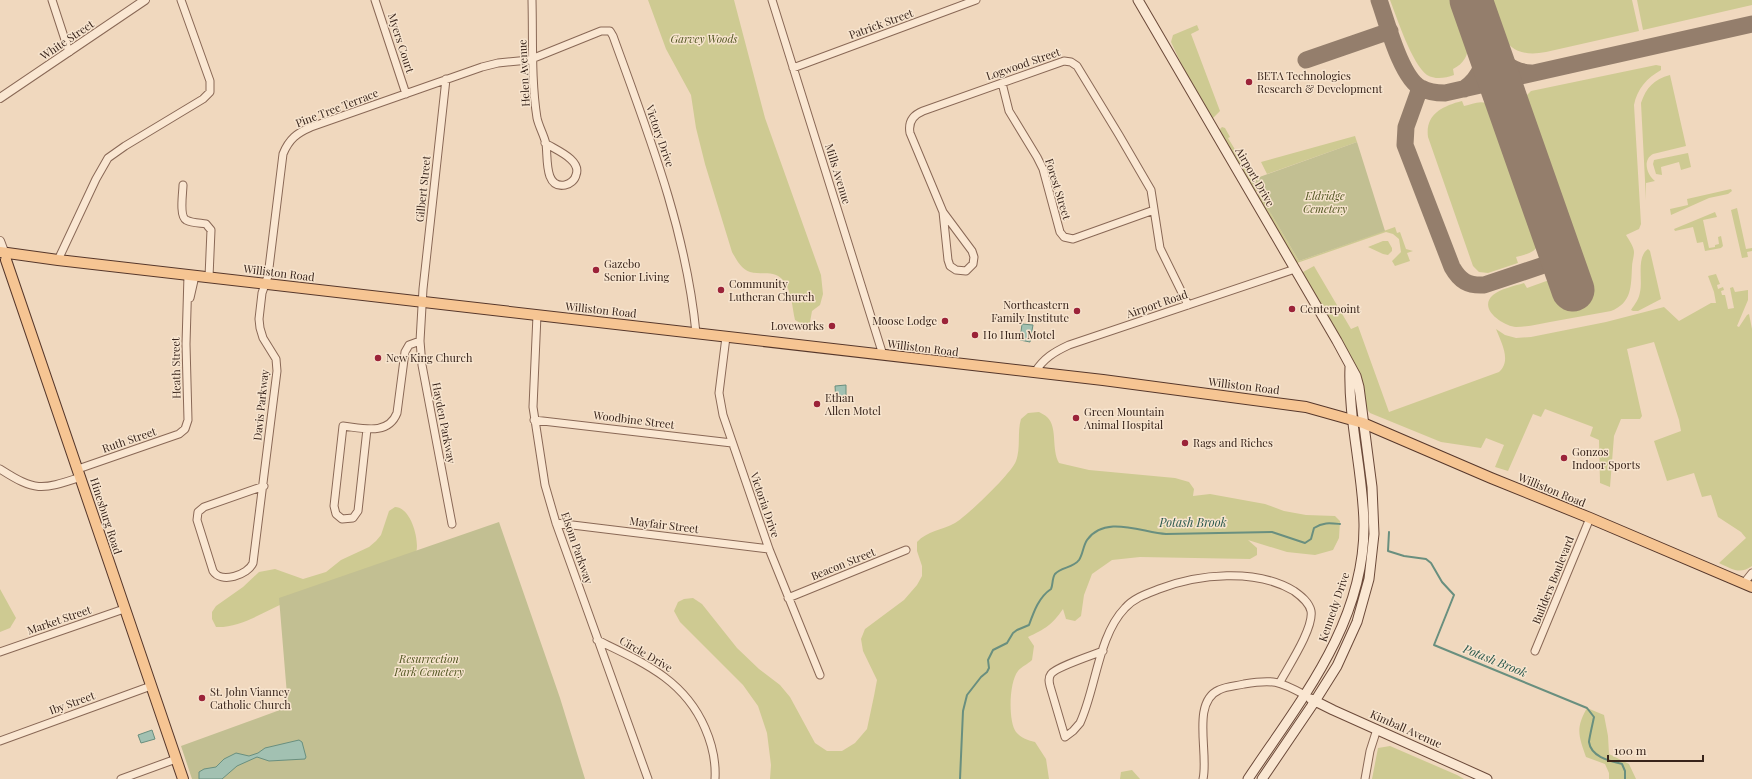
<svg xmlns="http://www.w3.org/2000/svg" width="1752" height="779" font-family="'Playfair Display',serif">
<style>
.green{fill:#ceca92}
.cemetery{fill:#c2bf92}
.water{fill:#a2c1b2;stroke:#698f7f}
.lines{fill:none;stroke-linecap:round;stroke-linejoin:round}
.stream{stroke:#698f7f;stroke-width:2}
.taxiway{stroke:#947e6c;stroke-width:17}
.runway{stroke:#947e6c;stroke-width:43}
.minor-casing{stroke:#896856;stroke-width:9}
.tertiary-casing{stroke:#896856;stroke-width:10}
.secondary-casing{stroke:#6b4939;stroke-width:11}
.primary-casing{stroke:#56372b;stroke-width:12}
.minor{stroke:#fae7d2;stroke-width:7}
.tertiary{stroke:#fae7d2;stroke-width:8}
.secondary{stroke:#fae7d2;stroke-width:9}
.primary{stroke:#f6c593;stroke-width:10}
.poi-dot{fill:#9b2339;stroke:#f7e4ce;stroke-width:1.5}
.labels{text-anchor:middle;stroke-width:3;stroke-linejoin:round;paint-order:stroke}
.street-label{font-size:11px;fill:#38241b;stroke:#f7e4ce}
.park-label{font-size:11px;font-style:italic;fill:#515521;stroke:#f7e4ce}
.poi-label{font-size:11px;fill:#38241b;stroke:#f7e4ce;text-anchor:start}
.water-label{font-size:12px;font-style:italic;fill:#2a584d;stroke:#f7e4ce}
</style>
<rect width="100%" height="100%" fill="#f0d8be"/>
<path class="green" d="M648,0H734L765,118L821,275L823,294L820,305L812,311L809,328L795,320C792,307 792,290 782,279C774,270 761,275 750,272C741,269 736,259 732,252L705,164L696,128L691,95L666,49Z
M1390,0H1453C1461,23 1482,55 1453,69L1454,75C1445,78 1436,80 1427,75C1412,64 1397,18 1390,0Z
M1489,0H1632L1639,31L1546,52C1504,60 1500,32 1489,0Z
M1637,0H1752V5L1643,30Z
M1197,25L1199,30L1191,34L1220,111L1213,118L1186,74L1171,42L1173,35Z
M1656,65L1661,66V70C1647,78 1637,89 1634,105L1641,224L1639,229L1626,235C1629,240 1634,247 1634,252C1634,257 1632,262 1632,267C1631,286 1632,303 1611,311C1591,315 1570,318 1550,322C1539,324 1528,327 1516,327C1504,326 1477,309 1493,295C1500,289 1514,286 1524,283L1527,288L1552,279L1558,295L1589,284L1525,103L1526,96L1531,91Z
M1670,75L1686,146L1653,154C1642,160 1647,175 1655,181L1646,183V200L1641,103C1646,88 1654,79 1670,75Z
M1462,101L1464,106C1473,104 1484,98 1491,107L1538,241C1538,253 1526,254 1516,257L1518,263L1488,273L1479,272L1473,266L1428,137C1425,114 1443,106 1462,101Z
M1222,127L1225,128L1230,137L1228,138L1253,179L1251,180L1257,191L1255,192L1219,130Z
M1355,136L1357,142L1267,174L1261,162Z
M1688,153L1691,167L1681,170L1679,162L1661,167L1662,175L1656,174L1653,164L1654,160Z
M1731,189L1732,191L1728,194L1709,198L1671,215L1670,209L1688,205L1687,199Z
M1259,193L1299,261L1395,227L1397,233L1400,232L1406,249L1413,251L1407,253L1410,261L1395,266L1392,261L1401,252L1399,239L1393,234L1386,232L1297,263L1257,196Z
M1737,208L1746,249L1752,248V251L1747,252L1748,257L1742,258L1731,210Z
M1715,212L1717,217L1703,220L1709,248L1715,247V245L1719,244L1718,237L1721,236L1723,246L1721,248L1705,251L1703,242L1697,243L1693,227L1675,231L1674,229Z
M1383,241H1388L1392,248V251L1388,255L1383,254L1368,247Z
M1648,249L1650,251L1661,299L1638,311H1633L1631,310C1635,304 1639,299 1640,292C1643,280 1636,257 1648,249Z
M1314,266L1351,329L1358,326L1389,412L1499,372C1512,361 1501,342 1496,329L1505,335L1516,338L1531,337L1606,322L1664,307L1679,321L1711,303H1716L1714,292L1708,276L1716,274L1720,284L1717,285L1718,289L1723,287L1724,290L1721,291L1722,295H1725L1728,309L1734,308L1730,288L1733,287L1735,292L1748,290V300L1737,326L1739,327L1747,315L1749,314L1752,329V566C1740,575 1732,569 1719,563L1746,538L1741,532L1718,517L1711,495L1702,497L1694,473L1667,481L1654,441L1681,431L1679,420L1654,342L1627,349L1642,416L1640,419H1621L1614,436L1610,487L1600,483L1599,440L1590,436L1593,427L1545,409L1541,417L1533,414L1508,471L1495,467L1504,445L1486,438L1481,448L1441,442L1370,413L1366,408L1359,378L1347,349L1304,276L1303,272Z
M1039,412C1041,413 1045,415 1047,417C1058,427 1051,449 1059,463L1089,470L1175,478L1189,482L1194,489L1193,496L1210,494L1265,504L1284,511L1306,515L1335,516L1340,521L1339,538L1333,550L1315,555L1287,552L1248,540L1257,548V555L1250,559L1140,557L1112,560L1092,574L1084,595L1081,616L1075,621L1066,619L1063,609C1052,625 1045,629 1028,637L1034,646L1032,660C1028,664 1021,667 1018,671C1009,682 1008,721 1016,732C1021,738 1027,740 1035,742L1046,759L1049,779H770L771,765L767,733L758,706L743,685L680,622L674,611L678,602L684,599L693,598L702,604L737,648L759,669L780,685L790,697L815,743L827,751H842L855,743L867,729L874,696L877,680L863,651L861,639L865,629L904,600L917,585L922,576V566L917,551V542C927,531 942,530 955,523C967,516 1011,474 1016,461C1021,448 1017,432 1021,419L1028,413Z
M395,507C411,507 420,541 416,553C373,569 330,585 287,602C264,611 242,628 216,627L212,619V612L216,606L243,587L259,572L275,569L303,579L326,572L341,560L369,547L376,541L381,535L389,511Z
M0,589L16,618L10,628L0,632Z
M1587,708L1604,715L1608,736L1609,754L1629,764L1636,779H1609V773L1605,764L1586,757C1579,736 1575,729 1587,708Z
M1390,746L1457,775L1464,779H1372L1378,748Z
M1132,770L1140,779H1120L1121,772Z"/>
<path class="cemetery" d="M1357,142L1385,231L1299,261L1251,180Z
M499,522L560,698L585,779H192L181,746L288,707L279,598Z"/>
<path class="water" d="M1022,324L1033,325L1030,342L1020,340Z
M846,385V402H836L835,386Z
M152,730L155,739L141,743L138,735Z
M299,740L302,742L306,757L305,759L269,761L257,757L237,766L222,779H199V772L204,769L216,767L224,759L236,753L249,756L258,753L265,748Z"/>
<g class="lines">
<path class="stream" d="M1389,532L1388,551L1404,556L1426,559L1431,563L1442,582L1454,595L1434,645L1587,708L1594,717C1593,722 1589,739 1589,742C1591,757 1610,761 1622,764L1625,771V779
M960,779L963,711L967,695L981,677L987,672L989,668L988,660L993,650L1007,643L1013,633L1017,630L1029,625C1034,611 1039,597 1051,589C1053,585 1052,578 1055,574C1061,567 1073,568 1079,560C1083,554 1083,546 1087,540C1105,514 1143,533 1166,534L1272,532L1305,543L1311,539L1314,528C1323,522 1330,523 1340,524"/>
<path class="taxiway" d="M1379,0C1387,22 1401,78 1421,88C1428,92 1437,93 1445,93L1752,24
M1306,60L1390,31
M1484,84C1503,87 1505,102 1512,116
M1420,88L1406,127L1405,145L1452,267C1460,281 1468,286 1484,285L1547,264C1558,253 1556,243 1552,228
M1464,89C1482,76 1487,59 1482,37C1481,31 1478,25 1478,19C1482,26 1484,34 1488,42C1497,59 1511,72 1531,73"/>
<path class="runway" d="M1471,0L1573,290"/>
<defs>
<path id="minor" d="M52,0L69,52
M375,0L406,94
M532,0C533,39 531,80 537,118C539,127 544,135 546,144C548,157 544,189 565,185C570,184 575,180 576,175C582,160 556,150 545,143
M772,0L883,355
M793,68L976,0
M446,79L423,289L420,341L422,365L452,524
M1002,83L1009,111L1037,157L1043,169L1060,232L1064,237L1073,239L1154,210
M183,185C183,192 179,216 186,220C192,223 200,223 206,224L211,230L209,277
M943,212L972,251L974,257L973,264L966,271L956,270L950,266L948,260L943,212L910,133C908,122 913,115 923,111L1064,61L1071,62L1077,66L1119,135L1151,190L1160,248L1188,305
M58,260L96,179L108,158L125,146L203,99L210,92V81L181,0
M190,298L195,276
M537,315L533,407L545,485L556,523L648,779
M726,337L719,393L723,415L769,549L820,675
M1035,372C1044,358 1054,352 1069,345L1295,269
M534,420L732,443
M367,429L358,511L353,518L342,519L336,514L334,506L343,426C362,428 388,436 397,413L405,352L409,345L420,341
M0,469C36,492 41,490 81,477
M78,469L179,434L185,429L188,420L186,344L188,275
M264,486L204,507L198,512L197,520L213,571C221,584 248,575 253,563L277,371L276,359L263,338L260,328L259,319L262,293L268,276L283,154C289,139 297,133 311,127L482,67L498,63L529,60L601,31H610L613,36C648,133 686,229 696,333
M556,523L769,549
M1744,583L1752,573
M788,598L906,550
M597,640C642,662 684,679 705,728C712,744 716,762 715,779
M1103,651C1093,655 1056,667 1051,674C1048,678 1049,682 1050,686L1065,737L1073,731L1080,723C1096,689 1098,636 1125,608C1134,598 1146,594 1159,589C1198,574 1256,568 1294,591C1301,596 1309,602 1311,611C1314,628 1288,667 1280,682
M1535,651L1590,518
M0,652L124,609
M0,741L151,686
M121,779L176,759
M1203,779C1209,754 1191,702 1219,690C1227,686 1236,686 1244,684C1273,679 1279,681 1305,695
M1365,779L1370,751L1377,729"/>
<path id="tertiary" d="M0,98L145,0
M0,241L6,257"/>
<path id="secondary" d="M1138,0L1337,341L1356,376L1359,387L1372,487L1374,534L1369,579L1357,622L1337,666L1315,701L1262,779
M1311,699L1333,710L1487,779
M1248,779C1300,701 1365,623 1364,524C1363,471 1348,420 1350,367"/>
<path id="primary" d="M0,252L58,260L1103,380L1306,407L1363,423L1491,478L1590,518L1752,587
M6,260L183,779"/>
</defs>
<use href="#minor" class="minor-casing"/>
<use href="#tertiary" class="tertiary-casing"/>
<use href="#secondary" class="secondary-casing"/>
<use href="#primary" class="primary-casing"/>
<use href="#minor" class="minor"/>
<use href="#tertiary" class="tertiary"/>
<use href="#secondary" class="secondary"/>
<use href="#primary" class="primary"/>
</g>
<g class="poi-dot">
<circle cx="1249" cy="82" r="4"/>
<circle cx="596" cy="270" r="4"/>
<circle cx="721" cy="290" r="4"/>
<circle cx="1292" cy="309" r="4"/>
<circle cx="1077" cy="311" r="4"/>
<circle cx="945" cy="321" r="4"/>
<circle cx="832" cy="326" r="4"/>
<circle cx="975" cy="335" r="4"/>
<circle cx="378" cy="358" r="4"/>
<circle cx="817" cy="404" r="4"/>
<circle cx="1076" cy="418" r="4"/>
<circle cx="1185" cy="443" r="4"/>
<circle cx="1564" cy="458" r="4"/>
<circle cx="202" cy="698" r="4"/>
</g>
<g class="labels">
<g class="street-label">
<text transform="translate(881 24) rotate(-20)" y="4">Patrick Street</text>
<text transform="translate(67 40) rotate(-34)" y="4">White Street</text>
<text transform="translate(401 43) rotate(72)" y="4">Myers Court</text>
<text transform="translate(1023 64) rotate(-19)" y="4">Logwood Street</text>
<text transform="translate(524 73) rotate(-93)" y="4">Helen Avenue</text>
<text transform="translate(337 108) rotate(-21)" y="4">Pine Tree Terrace</text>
<text transform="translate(660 136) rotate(71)" y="4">Victory Drive</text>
<text transform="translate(838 174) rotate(73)" y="4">Mills Avenue</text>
<text transform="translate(1255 177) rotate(60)" y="4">Airport Drive</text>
<text transform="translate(423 189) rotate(-84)" y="4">Gilbert Street</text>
<text transform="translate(1058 189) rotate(73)" y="4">Forest Street</text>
<text transform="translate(279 273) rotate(7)" y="4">Williston Road</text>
<text transform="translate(1157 304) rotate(-19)" y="4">Airport Road</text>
<text transform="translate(601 310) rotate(6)" y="4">Williston Road</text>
<text transform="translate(923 348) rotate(7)" y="4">Williston Road</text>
<text transform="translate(176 368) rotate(-91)" y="4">Heath Street</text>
<text transform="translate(1244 386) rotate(7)" y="4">Williston Road</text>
<text transform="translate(261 405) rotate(-84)" y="4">Davis Parkway</text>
<text transform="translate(634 420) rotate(7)" y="4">Woodbine Street</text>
<text transform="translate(444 423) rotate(79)" y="4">Hayden Parkway</text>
<text transform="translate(129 440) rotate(-19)" y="4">Ruth Street</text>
<text transform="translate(1552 490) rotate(22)" y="4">Williston Road</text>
<text transform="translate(765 505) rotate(71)" y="4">Victoria Drive</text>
<text transform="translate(106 516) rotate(72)" y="4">Hinesburg Road</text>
<text transform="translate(664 525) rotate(7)" y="4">Mayfair Street</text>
<text transform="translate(577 548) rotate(71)" y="4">Elsom Parkway</text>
<text transform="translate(843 564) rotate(-22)" y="4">Beacon Street</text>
<text transform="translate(1553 580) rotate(-68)" y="4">Builders Boulevard</text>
<text transform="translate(1334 607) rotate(-71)" y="4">Kennedy Drive</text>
<text transform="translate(59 620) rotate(-19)" y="4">Market Street</text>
<text transform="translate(646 654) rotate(30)" y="4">Circle Drive</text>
<text transform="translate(72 703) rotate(-20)" y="4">Iby Street</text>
<text transform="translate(1406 729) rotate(24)" y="4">Kimball Avenue</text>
</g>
<g class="park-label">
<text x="704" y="43">Garvey Woods</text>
<text x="1325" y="200">Eldridge<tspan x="1325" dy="13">Cemetery</tspan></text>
<text x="429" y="663">Resurrection<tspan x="429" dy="13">Park Cemetery</tspan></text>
</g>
<g class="poi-label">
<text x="1257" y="80">BETA Technologies<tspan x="1257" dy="13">Research &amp; Development</tspan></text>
<text x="604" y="268">Gazebo<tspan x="604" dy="13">Senior Living</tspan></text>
<text x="729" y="288">Community<tspan x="729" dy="13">Lutheran Church</tspan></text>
<text x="1069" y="309" text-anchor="end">Northeastern<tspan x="1069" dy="13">Family Institute</tspan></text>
<text x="1300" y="313">Centerpoint</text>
<text x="937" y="325" text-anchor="end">Moose Lodge</text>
<text x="824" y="330" text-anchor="end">Loveworks</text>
<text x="983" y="339">Ho Hum Motel</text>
<text x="386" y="362">New King Church</text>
<text x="825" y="402">Ethan<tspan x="825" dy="13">Allen Motel</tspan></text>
<text x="1084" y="416">Green Mountain<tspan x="1084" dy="13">Animal Hospital</tspan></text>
<text x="1193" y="447">Rags and Riches</text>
<text x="1572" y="456">Gonzos<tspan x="1572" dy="13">Indoor Sports</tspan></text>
<text x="210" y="696">St. John Vianney<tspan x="210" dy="13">Catholic Church</tspan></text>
</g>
<g class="water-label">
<text x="1193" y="527">Potash Brook</text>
<text transform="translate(1495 661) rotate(22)" y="4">Potash Brook</text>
</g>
</g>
<path d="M1608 755v6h95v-6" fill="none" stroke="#38241b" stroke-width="2"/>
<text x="1614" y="755" font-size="12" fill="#38241b" stroke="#f7e4ce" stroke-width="3" paint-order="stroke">100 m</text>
</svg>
